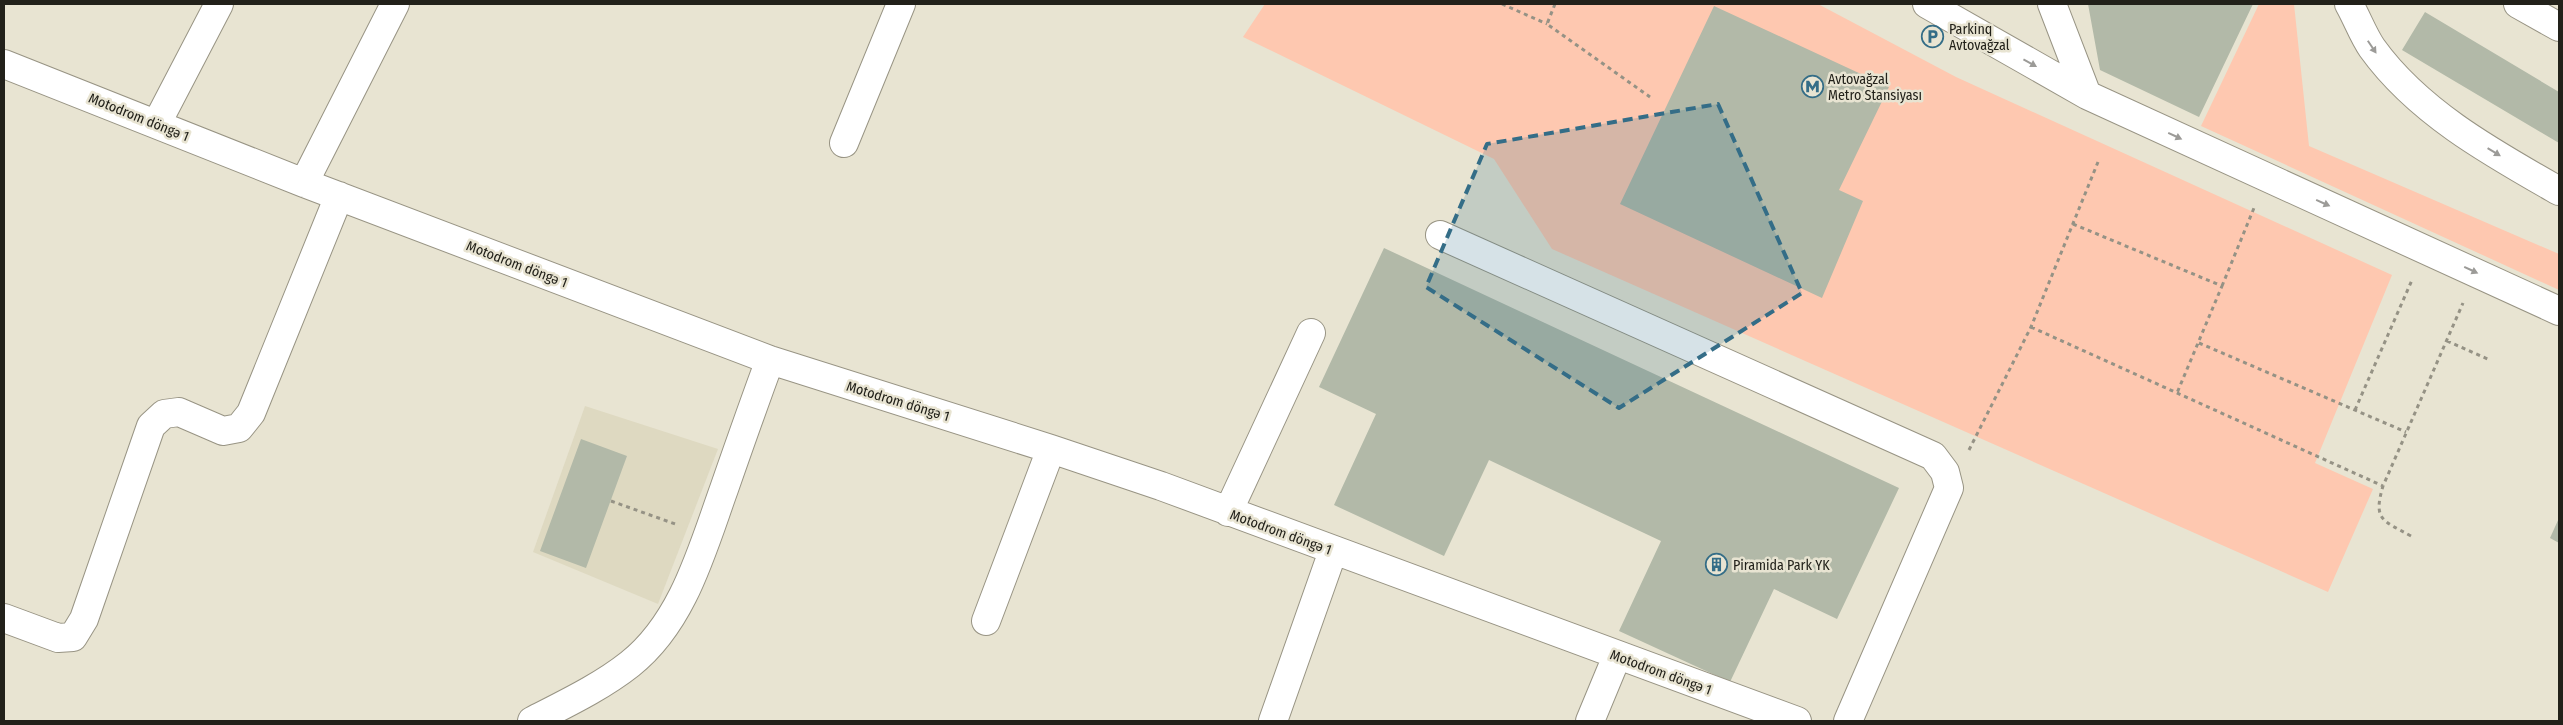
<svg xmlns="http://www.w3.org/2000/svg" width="2563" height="725" font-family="'Fira Sans Condensed',sans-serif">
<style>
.built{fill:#ded9c1}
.green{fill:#fec8b0}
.building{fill:#b2b9a8}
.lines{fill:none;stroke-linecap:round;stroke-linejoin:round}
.minor-casing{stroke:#989484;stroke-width:30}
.path{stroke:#959285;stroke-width:3;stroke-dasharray:4 4;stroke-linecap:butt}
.minor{stroke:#fff;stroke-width:28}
.oneway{fill:#9c9b98}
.marked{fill:#346d87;fill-opacity:0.2;stroke:#346d87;stroke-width:4;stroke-dasharray:10 6;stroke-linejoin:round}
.labels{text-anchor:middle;stroke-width:5;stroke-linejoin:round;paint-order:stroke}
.poi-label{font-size:14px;fill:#22211a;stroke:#e8e4d2;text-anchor:start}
.street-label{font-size:14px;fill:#22211a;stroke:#e8e4d2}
</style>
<rect width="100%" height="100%" fill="#e8e4d2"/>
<path class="built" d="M585,406L718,449L658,604L533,552Z"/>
<path class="green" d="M1265,4H1818L1956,77L2392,275L2315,463L2373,489L2328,592L1552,249L1494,159L1243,37Z
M2259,4H2294L2309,146L2559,254V290L2201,126Z"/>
<path class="building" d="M2088,4H2253L2199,117L2100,70Z
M1714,6L1889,87L1839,190L1863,201L1822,298L1620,204Z
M2425,12L2559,92V143L2402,50Z
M1384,248L1899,488L1837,619L1774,589L1730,682L1619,631L1661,541L1489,460L1444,556L1334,505L1376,414L1319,387Z
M581,439L627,456L586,568L540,551Z
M2559,518V543L2550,538Z"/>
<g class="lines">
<defs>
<path id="minor" d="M1927,4L2087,95L2559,311
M2052,4L2087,95
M2349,4C2357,18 2363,35 2372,48C2418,112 2492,153 2559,191
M2518,4L2559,27
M4,64L304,183L770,360L1051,449L1161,486L1797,721
M157,123L219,4
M844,143L901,4
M304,183L395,4
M1440,235L1933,456L1945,472L1949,488L1848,721
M1228,512L1311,333
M4,618L58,638L73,637L84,619L151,426L164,414L179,412L223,431L239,428L251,413L339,196
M986,621L1051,449
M532,721C565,704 601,687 630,664C683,622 702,550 724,489C739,446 754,403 770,360
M1273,721L1333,551
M1590,721L1617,656"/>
</defs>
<use href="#minor" class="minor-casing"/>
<path class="path" d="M1502,4L1547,24
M1555,4L1547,24L1650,97
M2073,224L2222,286L2177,393
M2222,286L2254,208
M2031,327L2383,486
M2447,341L2490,360
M2199,343L2406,432
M2355,410L2412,280
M1969,450L2031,327L2098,162
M611,501L678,525
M2411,536C2382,520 2373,520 2383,486L2463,303"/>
<use href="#minor" class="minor"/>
</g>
<defs><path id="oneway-solid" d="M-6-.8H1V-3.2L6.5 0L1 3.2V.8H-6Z" transform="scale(1.25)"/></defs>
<g class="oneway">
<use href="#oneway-solid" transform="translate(2372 47) rotate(56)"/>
<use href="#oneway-solid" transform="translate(2030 63) rotate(29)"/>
<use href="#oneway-solid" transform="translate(2175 136) rotate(25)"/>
<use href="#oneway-solid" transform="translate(2494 152) rotate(31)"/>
<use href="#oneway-solid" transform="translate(2323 203) rotate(24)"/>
<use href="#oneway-solid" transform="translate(2471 270) rotate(25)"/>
</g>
<path class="marked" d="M1718,104L1802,293L1619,408L1426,287L1487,144Z"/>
<defs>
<symbol id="parking-ring" viewBox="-11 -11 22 22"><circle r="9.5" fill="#e8e4d2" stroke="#346d87" stroke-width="1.5"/><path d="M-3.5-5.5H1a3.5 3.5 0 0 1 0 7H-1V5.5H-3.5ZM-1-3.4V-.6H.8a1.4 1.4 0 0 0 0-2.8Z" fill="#346d87"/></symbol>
<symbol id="metro-ring" viewBox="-11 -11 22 22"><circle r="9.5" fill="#e8e4d2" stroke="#346d87" stroke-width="1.5"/><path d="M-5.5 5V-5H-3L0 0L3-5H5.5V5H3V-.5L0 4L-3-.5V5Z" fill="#346d87"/></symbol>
<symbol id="building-ring" viewBox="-11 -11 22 22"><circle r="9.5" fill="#e8e4d2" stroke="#346d87" stroke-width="1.5"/><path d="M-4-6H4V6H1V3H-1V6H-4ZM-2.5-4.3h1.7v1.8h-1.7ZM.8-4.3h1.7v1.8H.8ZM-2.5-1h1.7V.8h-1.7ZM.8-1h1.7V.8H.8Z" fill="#346d87"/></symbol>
</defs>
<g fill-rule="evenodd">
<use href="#parking-ring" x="1920" y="24" width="25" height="25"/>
<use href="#metro-ring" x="1800" y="74" width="25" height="25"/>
<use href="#building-ring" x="1704" y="552" width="25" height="25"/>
</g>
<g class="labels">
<g class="poi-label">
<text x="1949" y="34">Parkinq<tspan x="1949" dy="16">Avtovağzal</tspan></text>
<text x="1828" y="84">Avtovağzal<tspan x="1828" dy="16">Metro Stansiyası</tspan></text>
<text x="1733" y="570">Piramida Park YK</text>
</g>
<g class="street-label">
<text transform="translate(139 117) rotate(22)" y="5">Motodrom döngə 1</text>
<text transform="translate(517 264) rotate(21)" y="5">Motodrom döngə 1</text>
<text transform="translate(898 401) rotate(17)" y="5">Motodrom döngə 1</text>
<text transform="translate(1281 532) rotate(20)" y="5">Motodrom döngə 1</text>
<text transform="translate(1661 672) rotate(20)" y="5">Motodrom döngə 1</text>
</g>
</g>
<rect width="2563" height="725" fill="none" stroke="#22211a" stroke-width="10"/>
</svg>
